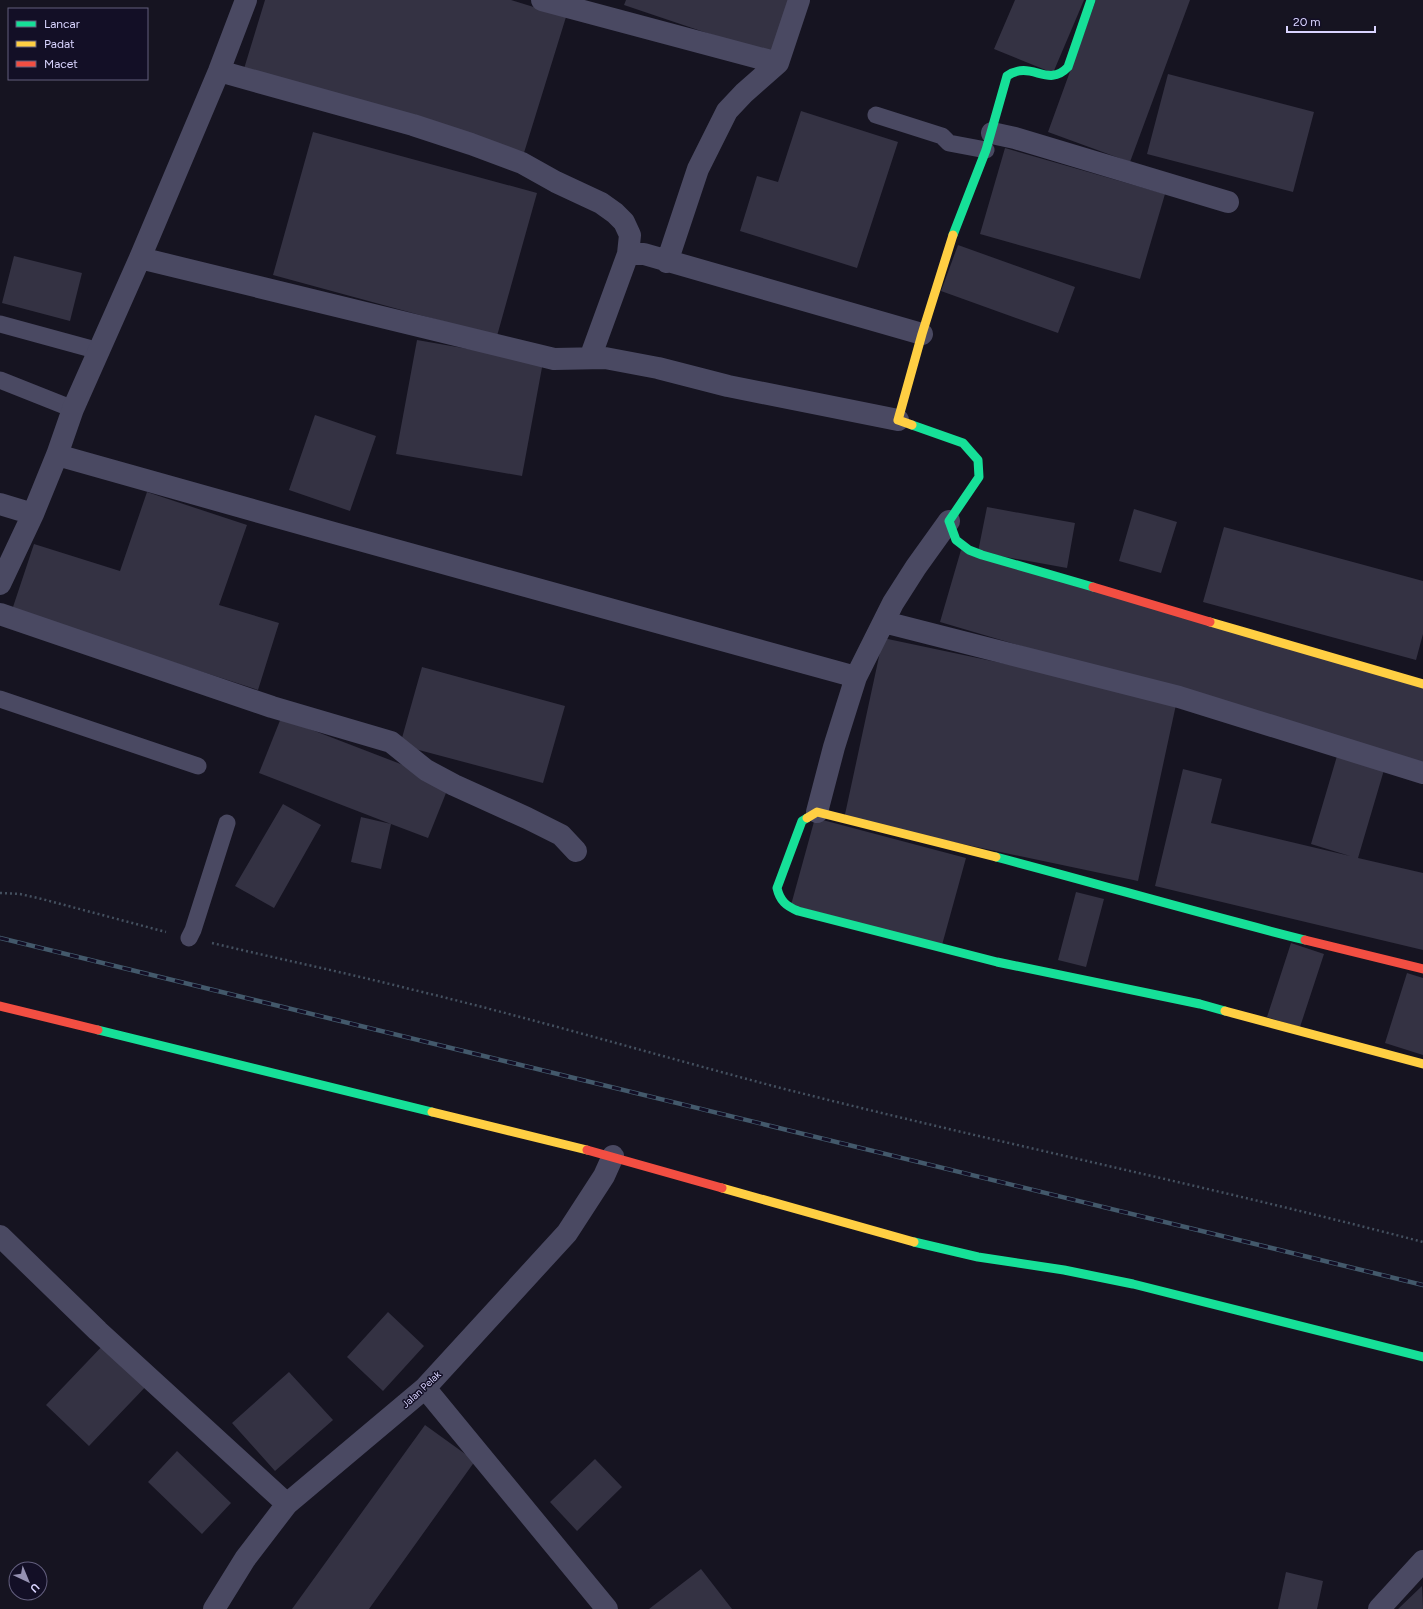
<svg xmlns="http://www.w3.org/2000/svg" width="1423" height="1609" font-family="Figtree,sans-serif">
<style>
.building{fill:#343243}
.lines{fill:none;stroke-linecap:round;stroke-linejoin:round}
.path{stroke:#44505f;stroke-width:2.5;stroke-dasharray:2 3;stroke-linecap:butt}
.lane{stroke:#4a4962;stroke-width:17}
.street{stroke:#4a4962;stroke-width:22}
.fast{stroke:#16e098;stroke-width:9}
.slow{stroke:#ffcf43;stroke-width:9}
.jam{stroke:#f24e42;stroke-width:9}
.rail-casing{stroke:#43596b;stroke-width:4.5}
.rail{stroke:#130f26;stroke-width:3;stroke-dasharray:9;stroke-linecap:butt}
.labels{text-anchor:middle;stroke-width:3;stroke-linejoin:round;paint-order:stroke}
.street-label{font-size:10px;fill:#d9d4ff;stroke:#130f26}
</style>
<rect width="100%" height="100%" fill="#161421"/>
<path class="building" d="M265,0H511L566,17L523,156L243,72Z
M626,0H794L775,56L624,5Z
M1015,0H1084L1053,73L994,49Z
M1096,0H1190L1130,162L1048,132Z
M1168,74L1314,112L1293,192L1147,154Z
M801,111L898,142L857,268L740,231L757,176L778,182Z
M313,132L537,193L497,336L273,275Z
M1005,148L1165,194L1140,279L980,234Z
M958,245L1075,287L1058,333L941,291Z
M14,256L82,273L70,321L2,303Z
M417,340L543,362L522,476L396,454Z
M315,415L376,436L350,511L289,490Z
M147,492L247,525L219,605L279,623L258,690L12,610L34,544L120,571Z
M987,507L1075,523L1067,568L978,552Z
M1134,509L1177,522L1161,573L1119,561Z
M1224,527L1423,581V634L1416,660L1203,602Z
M961,550L1423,688V765L940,622Z
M883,638L1177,700L1138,881L844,819Z
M422,667L565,706L543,783L400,745Z
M281,718L450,783L428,838L391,824L381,869L351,862L361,817L391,824L259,773Z
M1337,756L1384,770L1358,858L1423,873V950L1155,886L1183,769L1222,779L1211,823L1350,856L1311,844Z
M283,804L321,825L274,908L235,886Z
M815,818L966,858L942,945L791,905Z
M1076,892L1104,899L1086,967L1058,960Z
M1291,943L1324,954L1300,1027L1267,1017Z
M1407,973L1423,978V1055L1385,1043Z
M388,1312L424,1346L383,1391L347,1357Z
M108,1340L151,1381L89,1446L46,1405Z
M289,1372L333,1420L275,1471L232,1423Z
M425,1425L475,1461L369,1609H292Z
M177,1451L231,1503L202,1534L148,1482Z
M595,1459L622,1487L577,1531L550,1502Z
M701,1569L732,1609H649Z
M1286,1572L1323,1581L1317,1609H1278Z
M1422,1586L1423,1609H1398Z"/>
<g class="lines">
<path class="path" d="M0,893L20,894L42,899L166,932
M212,943C279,959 347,973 414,990C535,1019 656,1055 777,1087C992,1142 1209,1186 1423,1242"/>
<path class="lane" d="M876,115L942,136L949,143L986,150
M0,324L99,351
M0,380L73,409
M0,699L198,766
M189,938L193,930L227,823"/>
<path class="street" d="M542,0L778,63
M219,71L413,125L471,144L522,163L556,182L601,203L615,213L624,222L630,235L628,254L590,358
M992,133L1015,138L1228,202
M628,254H644L922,334
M140,258L554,359L605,358L658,368L728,386L898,420
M667,262L698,169L727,111L744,93L778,63L799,0
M57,455L334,533L856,677
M0,504L33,514
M0,584L33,514L57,455L73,409L140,258L219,71L246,0
M0,614L272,707L391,742L426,770L454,785L527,818L561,835L576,851
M884,622L1179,697L1423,773
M817,812L834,747L856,677L893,603L916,567L949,521
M0,1236L98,1331L287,1504
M425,1388L607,1609
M214,1609L245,1559L287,1504L425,1388L567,1233L604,1176L613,1156
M1379,1609L1423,1561"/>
<path class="fast" d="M953,235L986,150L1007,76C1032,59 1047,89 1068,67L1091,0
M912,425L963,443L978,460L979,477L949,521L956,540L969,550L982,555L1093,587
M807,818L802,821L777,888C780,901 786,906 798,911L997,962L1200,1004L1225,1011
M996,857C1099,884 1201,914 1305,940
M98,1030L432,1112
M914,1242L978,1257L1064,1270L1133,1284L1423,1357"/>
<path class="slow" d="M912,425L898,420L922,334L953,235
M1210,622L1423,684
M807,818L817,812L996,857
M1225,1011L1423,1064
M432,1112L587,1150
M722,1188L914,1242"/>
<path class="jam" d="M1093,587L1210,622
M1305,940L1423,969
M0,1006L98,1030
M587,1150L722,1188"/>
<defs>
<path id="rail" d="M0,938L1423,1285"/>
</defs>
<use href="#rail" class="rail-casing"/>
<use href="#rail" class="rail"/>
</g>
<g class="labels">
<g class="street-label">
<text transform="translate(421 1389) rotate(-43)" y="4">Jalan Pelak</text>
</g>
</g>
<rect x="8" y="8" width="140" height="72" fill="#130f26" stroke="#625e7d"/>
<rect x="16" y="21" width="20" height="6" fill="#16e098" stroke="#625e7d"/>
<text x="44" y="28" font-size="12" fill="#d9d4ff">Lancar</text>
<rect x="16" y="41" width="20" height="6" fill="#ffcf43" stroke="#625e7d"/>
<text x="44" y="48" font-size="12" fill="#d9d4ff">Padat</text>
<rect x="16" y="61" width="20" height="6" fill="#f24e42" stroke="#625e7d"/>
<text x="44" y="68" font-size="12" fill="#d9d4ff">Macet</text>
<g transform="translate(28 1581) rotate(136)"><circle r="19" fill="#130f26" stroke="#625e7d"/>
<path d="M0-3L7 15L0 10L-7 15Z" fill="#9591b1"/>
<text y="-6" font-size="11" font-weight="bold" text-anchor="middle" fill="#d9d4ff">U</text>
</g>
<path d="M1287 26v6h88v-6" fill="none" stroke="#d9d4ff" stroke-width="2"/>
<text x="1293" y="26" font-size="12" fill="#d9d4ff" stroke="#130f26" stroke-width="3" paint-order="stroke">20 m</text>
</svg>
